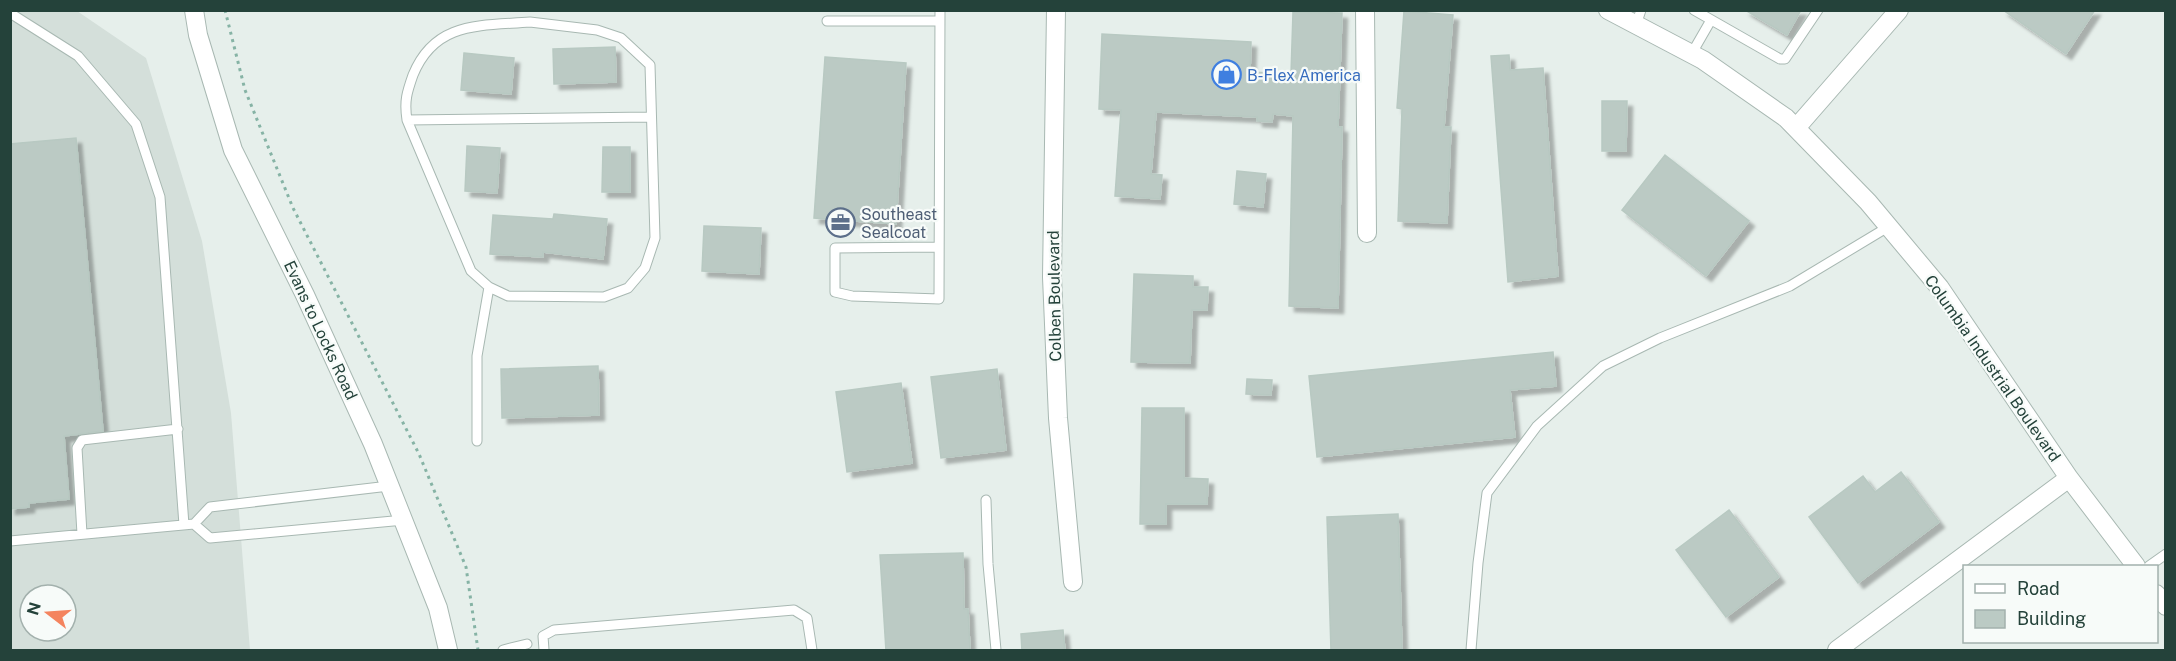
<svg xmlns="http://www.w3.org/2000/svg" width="2176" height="661" font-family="'Public Sans',sans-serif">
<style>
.built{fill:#d4dfda;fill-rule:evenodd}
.building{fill:#bbcac4;stroke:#b8c9c2;stroke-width:1.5;filter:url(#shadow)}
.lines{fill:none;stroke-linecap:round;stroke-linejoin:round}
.service-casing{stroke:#a8b8b2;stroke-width:11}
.minor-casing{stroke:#a8b8b2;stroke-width:20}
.tertiary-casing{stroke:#a8b8b2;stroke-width:20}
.path{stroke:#86b3a5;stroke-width:3;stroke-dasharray:3 4.5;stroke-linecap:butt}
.service{stroke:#fff;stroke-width:9}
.minor{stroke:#fff;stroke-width:18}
.tertiary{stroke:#fff;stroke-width:18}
.labels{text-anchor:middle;stroke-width:4.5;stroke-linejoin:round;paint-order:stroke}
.shop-label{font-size:16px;fill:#366cbe;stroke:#f7fbf9;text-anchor:start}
.service-label{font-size:16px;fill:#4e5e75;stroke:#f7fbf9;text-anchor:start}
.street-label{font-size:16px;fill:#24423a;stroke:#f7fbf9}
</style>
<defs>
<filter id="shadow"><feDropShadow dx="5.5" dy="5.5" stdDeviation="1.5" flood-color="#0004"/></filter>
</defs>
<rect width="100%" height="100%" fill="#e6efeb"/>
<path class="built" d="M10,11H77L146,58L202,241L231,413L250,650H11ZM30,595H66V631H30Z"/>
<path class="building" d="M1745,10H1801L1787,35Z
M2003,10H2095L2066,54Z
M1404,11L1453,15L1444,127H1451L1447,223L1398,221L1402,109L1397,108Z
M1293,12L1342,13L1338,127H1342L1338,308L1289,306L1293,116L1273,114L1272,122L1257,121V117L1156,112L1151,174L1162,175L1160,199L1115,196L1121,110L1099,109L1102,34L1251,42L1250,72L1291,74Z
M615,47L616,82L554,84L553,49Z
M464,53L514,58L511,94L461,90Z
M1509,55L1510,70L1543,68L1558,276L1508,282L1491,56Z
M825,57L906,63L896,224L814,218Z
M1602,101H1627L1626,151H1602Z
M76,138L103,431L64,436L69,499L29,503V507L10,509V144Z
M467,146L500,148L497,193L465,191Z
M603,147H630V192H602Z
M1665,155L1749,221L1706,276L1622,210Z
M1237,171L1266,174L1263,207L1234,204Z
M554,214L607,219L603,259L543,252V257L490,254L493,215L553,219Z
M704,226L761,228L759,274L702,271Z
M1134,274L1193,276V287H1208L1207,310H1192L1190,363L1131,362Z
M1553,352L1556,386L1510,390L1515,437L1317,457L1309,376Z
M598,366L599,415L502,418L501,369Z
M997,369L1006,450L941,458L931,377Z
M1247,379L1272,380L1271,395L1246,394Z
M901,383L912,463L847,472L836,392Z
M1142,408H1184V478L1208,479L1207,504H1166V524H1140Z
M1901,472L1939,522L1858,583L1809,517L1863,476L1875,492Z
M1729,510L1779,577L1726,617L1676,550Z
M1398,514L1402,651H1331L1327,517Z
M963,553L964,609H968L970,651H886L880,555Z
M1063,630L1065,651H1022L1021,634Z"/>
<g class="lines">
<defs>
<path id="service" d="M1694,10L1780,59H1785L1818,10
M10,13L78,56L136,124L160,197L184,525
M827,21H939
M530,22L597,30L621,38L650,65L655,238L645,268L628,288L604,297L508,296L489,287L471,271L407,120C404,101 407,92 413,75C435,21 480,26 530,22Z
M1636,25L1641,10
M1692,53L1711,20
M407,120L651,117
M939,247L835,248V292L852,296L939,299L940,10
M477,441V356L489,287
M986,500L988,564L996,650
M194,524L210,538L404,520
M82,534L77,448L82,440L178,429
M10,541L194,524L210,507L389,486
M2149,566L2166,554
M503,650L527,644
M544,650L543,636L554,630L794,610L807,618L812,650
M1471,650L1478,563L1487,493L1537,426L1603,366L1660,338L1790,286L1888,227"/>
<path id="minor" d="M1056,10L1052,277L1058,418L1073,582
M1365,10L1367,233
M1608,10L1703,60L1786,118L1868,202L1940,288L2069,478L2136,566
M1796,128L1899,10
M2156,594L2166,606
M1837,650L2069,478"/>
<path id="tertiary" d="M194,10L198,35L233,150L305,295L373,444L438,608L448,650"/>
</defs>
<use href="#service" class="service-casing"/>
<use href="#minor" class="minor-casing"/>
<use href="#tertiary" class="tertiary-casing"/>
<path class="path" d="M225,10L245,90L293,208L419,454L466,567L478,650"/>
<use href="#service" class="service"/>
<use href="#minor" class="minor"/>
<use href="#tertiary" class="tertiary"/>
</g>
<defs>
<symbol id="shop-ring" viewBox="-11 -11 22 22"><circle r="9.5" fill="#f7fbf9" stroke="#3f7fe0" stroke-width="1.5"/><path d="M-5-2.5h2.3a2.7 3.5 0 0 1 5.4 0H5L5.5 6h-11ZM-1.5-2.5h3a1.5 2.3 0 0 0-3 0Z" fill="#3f7fe0"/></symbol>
<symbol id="office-ring" viewBox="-11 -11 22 22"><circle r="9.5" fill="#f7fbf9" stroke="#5c6f8a" stroke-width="1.5"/><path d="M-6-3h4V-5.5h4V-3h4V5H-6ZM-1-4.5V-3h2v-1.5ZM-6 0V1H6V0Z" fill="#5c6f8a"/></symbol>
</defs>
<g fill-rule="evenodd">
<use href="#shop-ring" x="1210" y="58" width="33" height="33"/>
<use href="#office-ring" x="824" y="206" width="33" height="33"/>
</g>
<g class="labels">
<g class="shop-label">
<text x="1247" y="81">B-Flex America</text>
</g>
<g class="service-label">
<text x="861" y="220">Southeast<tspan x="861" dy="18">Sealcoat</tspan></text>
</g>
<g class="street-label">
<text transform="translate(1054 296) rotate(-91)" y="6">Colben Boulevard</text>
<text transform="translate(321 330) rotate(65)" y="6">Evans to Locks Road</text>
<text transform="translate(1993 368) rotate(55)" y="6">Columbia Industrial Boulevard</text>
</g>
</g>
<rect width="2176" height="661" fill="none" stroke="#24423a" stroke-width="24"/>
<rect x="1963" y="565" width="195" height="78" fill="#f7fbf9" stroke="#a3b1ad" stroke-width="1.5"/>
<rect x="1975" y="584" width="30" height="9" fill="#ffffff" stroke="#a3b1ad" stroke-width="1.5"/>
<text x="2017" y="595" font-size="18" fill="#24423a">Road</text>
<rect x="1975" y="610" width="30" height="18" fill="#bbcac4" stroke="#a3b1ad" stroke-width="1.5"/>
<text x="2017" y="625" font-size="18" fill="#24423a">Building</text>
<g transform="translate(48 613) rotate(287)"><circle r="28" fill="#f7fbf9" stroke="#a3b1ad" stroke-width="1.5"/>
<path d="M0-4.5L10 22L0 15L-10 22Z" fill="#f4845f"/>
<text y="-9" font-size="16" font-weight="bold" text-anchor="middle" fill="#24423a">N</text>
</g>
</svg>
